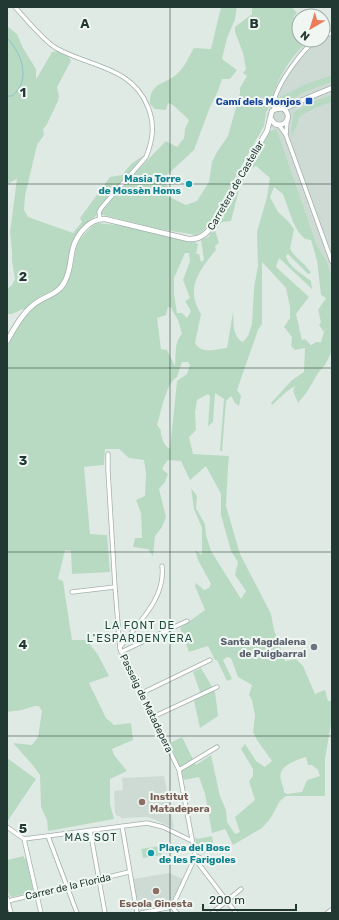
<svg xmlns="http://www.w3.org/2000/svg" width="339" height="920" font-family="Rubik,sans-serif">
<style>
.built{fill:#cedad4}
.green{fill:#b9dac2;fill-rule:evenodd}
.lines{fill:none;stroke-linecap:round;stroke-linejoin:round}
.stream{stroke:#8ac4cd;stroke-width:1}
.minor-casing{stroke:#a3b1ac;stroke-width:5}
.tertiary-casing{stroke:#a3b1ac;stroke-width:6}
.minor{stroke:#fff;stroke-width:3.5}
.tertiary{stroke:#fff;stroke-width:4.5}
.grid{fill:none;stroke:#213932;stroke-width:1;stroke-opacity:0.55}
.transit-dot{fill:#1a4fb4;stroke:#f0f7f3;stroke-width:1.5}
.culture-dot{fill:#0f9aa8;stroke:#f0f7f3;stroke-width:1.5}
.worship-dot{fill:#6b7280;stroke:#f0f7f3;stroke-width:1.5}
.education-dot{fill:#8d6e63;stroke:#f0f7f3;stroke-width:1.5}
.labels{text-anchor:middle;stroke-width:4;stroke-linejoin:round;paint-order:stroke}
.transit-label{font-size:10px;font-weight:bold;fill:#164399;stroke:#f0f7f3;text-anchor:end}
.culture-label{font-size:10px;font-weight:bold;fill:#0d838f;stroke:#f0f7f3;text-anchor:end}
.street-label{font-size:10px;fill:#213932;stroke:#f0f7f3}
.worship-label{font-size:10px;font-weight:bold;fill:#5b616d;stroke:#f0f7f3;text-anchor:end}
.education-label{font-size:10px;font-weight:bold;fill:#785e54;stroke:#f0f7f3;text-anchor:start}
.neighbourhood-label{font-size:11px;letter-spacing:1px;fill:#1e4a3f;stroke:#f0f7f3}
.grid-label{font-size:13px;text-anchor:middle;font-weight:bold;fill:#213932;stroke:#f0f7f3;stroke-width:4;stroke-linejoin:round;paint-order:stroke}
</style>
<rect width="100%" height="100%" fill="#e0eae5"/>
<path class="built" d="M332,28V277L327,262L317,245L277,130L266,126L267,114L270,107L273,93L284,72L305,43L309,40H323V31Z
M164,776L174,828L148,817L121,818L120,816H117L115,813L114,791L123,790L122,778Z
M169,873L183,879L171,903L168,905L143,911L138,908L133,879Z"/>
<path class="green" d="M221,7H237L235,19L227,38L222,59L237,70L230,79H222L218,91L210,107L194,150L166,176L164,181L168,187L161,193L186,205L197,201L209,182L212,162L217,152L228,136L240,93V88L247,76L243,73L246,69L243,53L235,32V27L252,14V7H292L297,13L294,17L299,31V40H309C290,57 275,82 270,107H269L266,113L264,126L208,226L200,233L196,235L159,229L103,215L101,214L102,211L136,172L166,141L177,147L184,138L185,129L189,120L173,105L168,103L166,110L155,109L150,104C149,81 167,85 179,72C185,66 189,56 194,48L211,49Z
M7,26L17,34L23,48L36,69V78H37L52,52L60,51L67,55L71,61L57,87L59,96L58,101L46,126L43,129L44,135L37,145L25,196L24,210L28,217L73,233L82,222L80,218L110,177L122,175L131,164L144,155L97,211V215C74,229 72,254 65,278C59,289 51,292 40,297L42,301L57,294L64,288L69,278L73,266L76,247L79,240L92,226L98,223L126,226L195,242L198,244L196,254H199L201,262L204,260L201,240L208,237L214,229L270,131L274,129L277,130L317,245L327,262L332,277V351L325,365L318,373L307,392L298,403L293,391L295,386L286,392L272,405L271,403L292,380L304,372L305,348L295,350L291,346L292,337L284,327L290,318V307L286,288L262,262V324L258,330L237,390L241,396L239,406L235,403L231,396L226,401L222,452L220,450L224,399L215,393L213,422L208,426L210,396L208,394L197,400L195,412L196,430L189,437L193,454L229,456L228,466L226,506L240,554L271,614L274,630L285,661L296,659L303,666L315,694L325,690L328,701H332V724H331L325,759V796H286L280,801L270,819L262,828L233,845L225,829L212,833L205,794L199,777L184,780L170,743L182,737L196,765L211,755L220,796L226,810L227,822L235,834L240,832L235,817L255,800L249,781L253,776V769L241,749L245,744L256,761L265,767L272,761L257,740L253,732L255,716L252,700L249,695L252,685L238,677L231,658L227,657L223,660L232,679L227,681L217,660H215L208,646L189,652L180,628L205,610L195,586L196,583L204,590L209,588L211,584L198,560L195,550L202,555V528L194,509L191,488L197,496L196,508L205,524L206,535L211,551L241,599L246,591L235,575L238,562L231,551L221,515V494L206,466L190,480L181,461L168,460L164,465L162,469L168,474L165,482L159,489L166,517L162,527L155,536L153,556L148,549L133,547L135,538H142L141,513L136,500L145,496L146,473L144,460L129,458L119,449H105L104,465L84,467L90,534L107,535L110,572L72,574L71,551L65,550L58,579L63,581L72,640H87L98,655L109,676L89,683L106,718L114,725L131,723L133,740L112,749L114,755L127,771L110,779V804L114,819L48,831L47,820L41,807L40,775L31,763L13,743L32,745L38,737L42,711L39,706H35L22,710L7,712V344L25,314L23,309L12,314H7V289L12,285L15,279L12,261V252L10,232L17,179L7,184ZM256,166L270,178L267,197L257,232L258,266L254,288L252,324L248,336L243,342C232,337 234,322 233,312L227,348C215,349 202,355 195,343L201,314C185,289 199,270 216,250L215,246L219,243L215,230L222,222L231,221L239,190L248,170ZM274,187L283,194L293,222L299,233L305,239L311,240L317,261L321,295L326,298L318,310L321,322L319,325L324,332L321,342H316L311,345L305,339L302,340L296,314L309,297L276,267L279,258L312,289L311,281C302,274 288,266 286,256L288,254L308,274L311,273C306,264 296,259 290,249L294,229L288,221L278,212L270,197ZM185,253H189L190,261L183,280L190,298L185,301L191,311L187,318L182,313H177L174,294V278ZM168,307L172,308V310L178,320L182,334C174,342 176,355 175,366L167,350L161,349L157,318L166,315ZM182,362H188L190,365L187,374L177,381L170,449C164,446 160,436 161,430L157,425C161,413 166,383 177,377ZM306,757L308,765H312L318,770L320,776L307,780L302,792L287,794L284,792C284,786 282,786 281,780C277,766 296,760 306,757Z
M332,75V82L304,92L285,103H282L280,101V97L306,84Z
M332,95V102L315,108L299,117L297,125L292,136L291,128L294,112L314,101Z
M201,668L215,692L218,716L200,728L194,701L201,695L193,672Z
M7,758L36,779L7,822Z
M212,836L214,848L204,853L197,850L195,837L198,839Z
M160,846L162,855L143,858L141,849Z
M24,856V859L26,858L33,889L31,892L12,897L9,895L7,886V860Z"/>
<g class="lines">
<path class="stream" d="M7,38C20,51 30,75 17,91C14,95 12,97 7,96"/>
<defs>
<path id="minor" d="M15,7C25,18 44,41 56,48C89,67 132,66 148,107C155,125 153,140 146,157L102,207L99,212L100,219
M323,36L332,33
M275,99L280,108
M274,110C274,104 274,98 277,92C283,77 303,49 316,40
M279,125L286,135L332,262
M286,135L287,121
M108,454V471L115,587L120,649L179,770L195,855
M72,592L115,587
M121,646C138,623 166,598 162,566
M121,652L187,621
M142,693L210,660
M153,717L217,687
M179,770L217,747
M122,826L137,913
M7,827L24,839L147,823L163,827L192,841
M90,830L105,913
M48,836L77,913
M24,839L41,913
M195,855L200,858L198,863
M198,863L236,913
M7,898L11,913
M8,901L129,872
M172,907L193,862L192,857L195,855
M172,907L177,913
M141,913L172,907
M212,913L241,889"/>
<path id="tertiary" d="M270,118L275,124C287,128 293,114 282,108
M7,341C14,329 21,315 32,306C43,296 59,295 65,281C71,270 70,259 73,248C77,234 90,218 105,219L188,239C199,240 206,235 212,226L267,131L272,111C278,107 282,110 288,107C302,100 317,94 332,88
M328,913L332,910"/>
</defs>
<use href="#minor" class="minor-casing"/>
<use href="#tertiary" class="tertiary-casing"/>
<use href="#minor" class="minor"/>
<use href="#tertiary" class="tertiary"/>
</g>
<path class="grid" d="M170,7V913M7,184H332M7,368H332M7,552H332M7,736H332"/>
<rect class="transit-dot" x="305" y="97" width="8" height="8" rx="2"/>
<g class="culture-dot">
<circle cx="189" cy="184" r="4"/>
<circle cx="151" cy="853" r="4"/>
</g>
<circle class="worship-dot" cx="314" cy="647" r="4"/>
<g class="education-dot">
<circle cx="142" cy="802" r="4"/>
<circle cx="156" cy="891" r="4"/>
</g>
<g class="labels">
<g class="transit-label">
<text x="301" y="105">Camí dels Monjos</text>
</g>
<g class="culture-label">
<text x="181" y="182">Masia Torre<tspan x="181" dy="12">de Mossèn Homs</tspan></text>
<text x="159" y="851" text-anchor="start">Plaça del Bosc<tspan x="159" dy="12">de les Farigoles</tspan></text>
</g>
<g class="street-label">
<text transform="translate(235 185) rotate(-60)" y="4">Carretera de Castellar</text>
<text transform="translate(147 703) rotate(64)" y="4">Passeig de Matadepera</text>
<text transform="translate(68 886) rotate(-13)" y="4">Carrer de la Florida</text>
</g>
<g class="worship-label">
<text x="306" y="645">Santa Magdalena<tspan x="306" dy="12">de Puigbarral</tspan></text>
</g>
<g class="education-label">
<text x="150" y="800">Institut<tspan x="150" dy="12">Matadepera</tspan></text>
<text x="156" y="907" text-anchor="middle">Escola Ginesta</text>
</g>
<g class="neighbourhood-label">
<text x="140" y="629">LA FONT DE<tspan x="140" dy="13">L'ESPARDENYERA</tspan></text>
<text x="91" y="841">MAS SOT</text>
</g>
</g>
<g class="grid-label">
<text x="85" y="28">A</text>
<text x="254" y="28">B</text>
<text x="23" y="97">1</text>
<text x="23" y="281">2</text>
<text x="23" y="465">3</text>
<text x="23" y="649">4</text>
<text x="23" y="833">5</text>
</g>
<rect width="339" height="920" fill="none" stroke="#213932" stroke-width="16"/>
<g transform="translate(311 28) rotate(218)"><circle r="19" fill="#f0f7f3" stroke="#9daba6"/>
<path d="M0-3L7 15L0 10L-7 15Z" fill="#eb7d5c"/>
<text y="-6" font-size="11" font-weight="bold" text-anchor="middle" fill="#213932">N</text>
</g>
<path d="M203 904v6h93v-6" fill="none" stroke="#213932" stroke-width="2"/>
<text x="209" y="904" font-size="12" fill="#213932" stroke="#f0f7f3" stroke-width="3" paint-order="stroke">200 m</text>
</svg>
